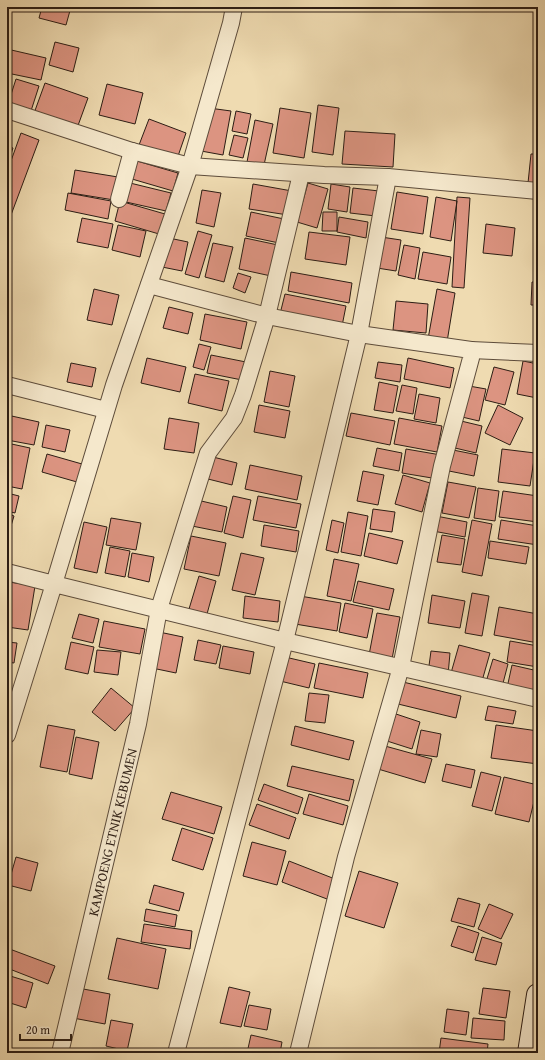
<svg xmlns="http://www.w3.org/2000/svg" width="545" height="1060" font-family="'Gentium Book Plus',serif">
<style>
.building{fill:#dc9481;stroke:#2c1d14}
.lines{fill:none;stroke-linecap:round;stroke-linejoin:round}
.minor-casing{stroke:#5d4c3b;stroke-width:18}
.secondary-casing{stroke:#2c1d14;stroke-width:24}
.minor{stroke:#f5e8cc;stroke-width:16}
.secondary{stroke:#f5e8cc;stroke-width:22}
.labels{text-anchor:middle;stroke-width:3;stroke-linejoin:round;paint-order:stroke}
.street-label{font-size:14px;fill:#2c1d14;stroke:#f5e8cc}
</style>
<rect width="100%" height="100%" fill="#efdbb1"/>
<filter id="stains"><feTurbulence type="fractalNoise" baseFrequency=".005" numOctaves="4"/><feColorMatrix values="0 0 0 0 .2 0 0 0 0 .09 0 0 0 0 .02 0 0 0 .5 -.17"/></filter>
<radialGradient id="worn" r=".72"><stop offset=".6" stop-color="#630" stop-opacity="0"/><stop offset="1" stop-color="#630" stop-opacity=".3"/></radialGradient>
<path class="building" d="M42,7H71L66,25L39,18Z
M55,42L79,48L73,72L49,65Z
M7,49L46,58L41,80L7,73Z
M16,79L39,86L30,114L7,107Z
M45,83L88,98L76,131L33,116Z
M107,84L143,93L135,124L99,115Z
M318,105L339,108L333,155L312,152Z
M209,108L231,111L223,155L201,151Z
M280,108L311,113L304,158L273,153Z
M236,111L251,114L247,134L232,131Z
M149,119L186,133L177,159L139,145Z
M255,120L273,124L264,165L247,162Z
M345,131L395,134L393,167L342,164Z
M21,133L39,140L11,215L7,213V172Z
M234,135L248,138L243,158L229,155Z
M7,146L13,148L7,166Z
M531,154H538V184L528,183Z
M137,161L178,173L173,191L132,179Z
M75,170L118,177L114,200L71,193Z
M130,183L171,193L166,211L126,202Z
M308,183L328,189L317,228L297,222Z
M253,184L292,191L288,215L249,209Z
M331,184L350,187L347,212L328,209Z
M353,188L379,191L376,216L350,213Z
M202,190L221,193L214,227L196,223Z
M397,192L428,197L423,234L391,229Z
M68,193L111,201L108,219L65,210Z
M436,197L457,201L451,241L430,237Z
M457,197L470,198L464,288L452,287Z
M120,201L165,214L159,234L115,221Z
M251,212L284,219L279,243L246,236Z
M323,212H337V231H322Z
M339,217L368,222L366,238L337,232Z
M82,218L113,224L108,248L77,242Z
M486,224L515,228L512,256L483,253Z
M118,225L146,231L140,257L112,250Z
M198,231L212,235L199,278L185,274Z
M309,232L350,237L346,265L305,259Z
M381,237L401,240L396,271L377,268Z
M169,238L188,242L182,271L162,267Z
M245,238L278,245L271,276L239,269Z
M213,243L233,247L224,282L205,277Z
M404,245L420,248L415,279L398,275Z
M423,252L451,257L447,284L418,279Z
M291,272L352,283L349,303L288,291Z
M238,273L251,277L245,293L233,288Z
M532,282H538V305H531Z
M94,289L119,295L112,325L87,320Z
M437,289L455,293L447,342L428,339Z
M285,294L346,306L342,326L280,314Z
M396,301L428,304L426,333L393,330Z
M169,307L193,313L188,334L163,328Z
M205,314L247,322L241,349L200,340Z
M199,344L211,347L204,370L193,367Z
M211,355L246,362L242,380L207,373Z
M147,358L186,367L180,392L141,383Z
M408,358L454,368L450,388L404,379Z
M523,361L538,364L537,398L517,394Z
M378,362L402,365L400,382L375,378Z
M71,363L96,368L92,387L67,382Z
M494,367L514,372L505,405L485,400Z
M270,371L295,376L289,407L264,402Z
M195,374L229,381L222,411L188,403Z
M379,382L398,386L393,413L374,410Z
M402,385L417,388L413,414L396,411Z
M469,386L486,389L479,421L462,417Z
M419,394L440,398L436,423L414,419Z
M259,405L290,411L285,438L254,432Z
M498,405L523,418L510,445L485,433Z
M351,413L395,421L390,445L346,436Z
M7,415L39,422L34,445L7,440Z
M169,418L199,423L194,453L164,449Z
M399,418L442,426L437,452L394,444Z
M461,421L482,426L476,453L455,448Z
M46,425L70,430L65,452L42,447Z
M7,443L30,448L22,489L7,486Z
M377,448L402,453L399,471L373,466Z
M406,449L441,455L438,479L402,473Z
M502,449L535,453L530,486L498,482Z
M453,450L478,455L474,476L449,471Z
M47,454L82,464L77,482L42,472Z
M538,454V477L534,476Z
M213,457L237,463L232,485L208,479Z
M250,465L302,476L297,500L245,489Z
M363,471L384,475L378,505L357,501Z
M403,475L430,483L422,512L395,504Z
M448,482L476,487L469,518L442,513Z
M478,488L499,491L495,521L474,518Z
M503,491L538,496V522L499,517Z
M7,493L19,496L15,513L7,511Z
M233,496L251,500L243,538L224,533Z
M258,496L301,504L296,528L253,520Z
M197,500L227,507L222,532L192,526Z
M373,509L395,512L392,532L370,529Z
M348,512L368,516L361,556L341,552Z
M7,513L14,516L7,539Z
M436,516L467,522L465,537L433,531Z
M111,518L141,523L136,550L106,545Z
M332,520L344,523L338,553L326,550Z
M472,520L492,524L482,576L462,572Z
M501,520L538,526V545L498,539Z
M84,522L107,527L97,573L74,568Z
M264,525L299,531L296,552L261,546Z
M369,533L403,541L397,564L364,556Z
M442,535L465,539L461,565L437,562Z
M191,536L226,543L219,576L184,569Z
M490,541L529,547L526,564L488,558Z
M110,547L130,551L125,577L105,573Z
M132,553L154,557L149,582L128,577Z
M241,553L264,558L255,595L232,590Z
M334,559L359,564L351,601L327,596Z
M199,576L216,581L207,614L189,609Z
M358,581L394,589L389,610L353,602Z
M9,582L35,586L28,630L7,627V595Z
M472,593L489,596L482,636L465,633Z
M432,595L465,601L460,628L428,623Z
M245,596L280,601L278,622L243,618Z
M300,596L341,603L337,631L295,624Z
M345,603L373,609L367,638L339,632Z
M499,607L538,614V643L494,635Z
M377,613L400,617L392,659L369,655Z
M79,614L99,619L93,643L72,638Z
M104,621L145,629L140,654L99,647Z
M159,632L183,637L176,673L152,668Z
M198,640L221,645L216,664L194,660Z
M510,641L538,646V667L507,662Z
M7,642L17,643L14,663L7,662Z
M71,642L94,647L88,674L65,669Z
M459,645L490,653L482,681L451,673Z
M223,646L254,652L250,674L219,668Z
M97,650L121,652L118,675L94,672Z
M431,651L450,653L448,675L428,673Z
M285,657L315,664L309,688L280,681Z
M493,659L508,664L502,687L486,682Z
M319,663L368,673L363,698L314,688Z
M512,665L538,671V695L507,688Z
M403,682L461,696L456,718L398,704Z
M111,688L135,708L115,731L92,712Z
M309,693L329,695L325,723L305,721Z
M488,706L516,711L513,724L485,720Z
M396,714L420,722L412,749L387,741Z
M48,725L75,730L67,772L40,767Z
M496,725L538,731V764L491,758Z
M295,726L354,741L349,760L291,745Z
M421,730L441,734L437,757L416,754Z
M76,737L99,742L92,779L69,774Z
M385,746L432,759L425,783L378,769Z
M446,764L475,770L471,788L442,781Z
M292,766L354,780L349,801L287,786Z
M481,772L501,777L492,811L472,806Z
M504,777L538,785L529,822L495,814Z
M264,784L303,798L298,814L258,800Z
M171,792L222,807L214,834L162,819Z
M309,794L348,806L343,825L303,814Z
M257,804L296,818L289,839L249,825Z
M182,828L213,838L203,870L172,860Z
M252,842L286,851L277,885L243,876Z
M16,857L38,863L31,891L8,885Z
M289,861L335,879L327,899L282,882Z
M359,871L398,883L384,928L345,916Z
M154,885L184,893L179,911L149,903Z
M458,898L480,904L474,927L451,921Z
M489,904L513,914L501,939L478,929Z
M146,909L177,915L175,927L144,921Z
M144,924L192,931L190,949L141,942Z
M458,926L479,933L473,953L451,946Z
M482,937L502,943L496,965L475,960Z
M117,938L166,949L158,989L108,979Z
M7,948L55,966L48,984L7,968Z
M7,975L33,983L26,1008L7,1002Z
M229,987L250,992L241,1027L220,1023Z
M78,988L110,994L105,1024L73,1018Z
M483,988L510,991L506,1018L479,1014Z
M249,1005L271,1009L267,1030L244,1026Z
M447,1009L469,1012L466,1035L444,1032Z
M473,1018L505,1021L504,1040L471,1038Z
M111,1020L133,1024L127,1051L106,1046Z
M251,1035L282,1042L280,1053H247Z
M441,1038L488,1044L487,1053H439Z"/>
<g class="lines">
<defs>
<g id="minor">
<path d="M7,110L132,151L190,166L324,175L388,177L538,191"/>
<path d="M119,199L132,151"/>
<path d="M149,285L267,316L359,334L471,350V358L442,466L401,667L346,857L298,1053"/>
<path d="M471,350L538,353"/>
<path d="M7,385L106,410"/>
<path d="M7,572L54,584L114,385L190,166L231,23L234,7"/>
<path d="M7,735L54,584L285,641L538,699"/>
<path id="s1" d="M60,1053L138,724L159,609L208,453L234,418L243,395L267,316L301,174"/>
<path d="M176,1053L285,641L359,334L388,177"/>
</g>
<path id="secondary" d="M529,1053L538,995"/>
</defs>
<use href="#minor" class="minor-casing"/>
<use href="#secondary" class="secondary-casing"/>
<use href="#minor" class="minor"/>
<use href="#secondary" class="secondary"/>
</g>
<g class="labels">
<g class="street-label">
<text dy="5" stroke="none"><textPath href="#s1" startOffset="227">KAMPOENG ETNIK KEBUMEN</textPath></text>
</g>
</g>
<rect width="545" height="1060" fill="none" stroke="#efdbb1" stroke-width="24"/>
<rect x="8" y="8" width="529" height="1044" fill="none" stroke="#2c1d14" stroke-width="2"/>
<rect x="12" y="12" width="521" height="1036" fill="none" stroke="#2c1d14"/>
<path d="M20 1034v6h51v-6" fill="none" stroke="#2c1d14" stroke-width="2"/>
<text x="26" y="1034" font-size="12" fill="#2c1d14" stroke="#f5e8cc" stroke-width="3" paint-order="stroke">20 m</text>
<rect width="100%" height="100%" filter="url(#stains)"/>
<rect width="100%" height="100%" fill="url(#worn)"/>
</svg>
